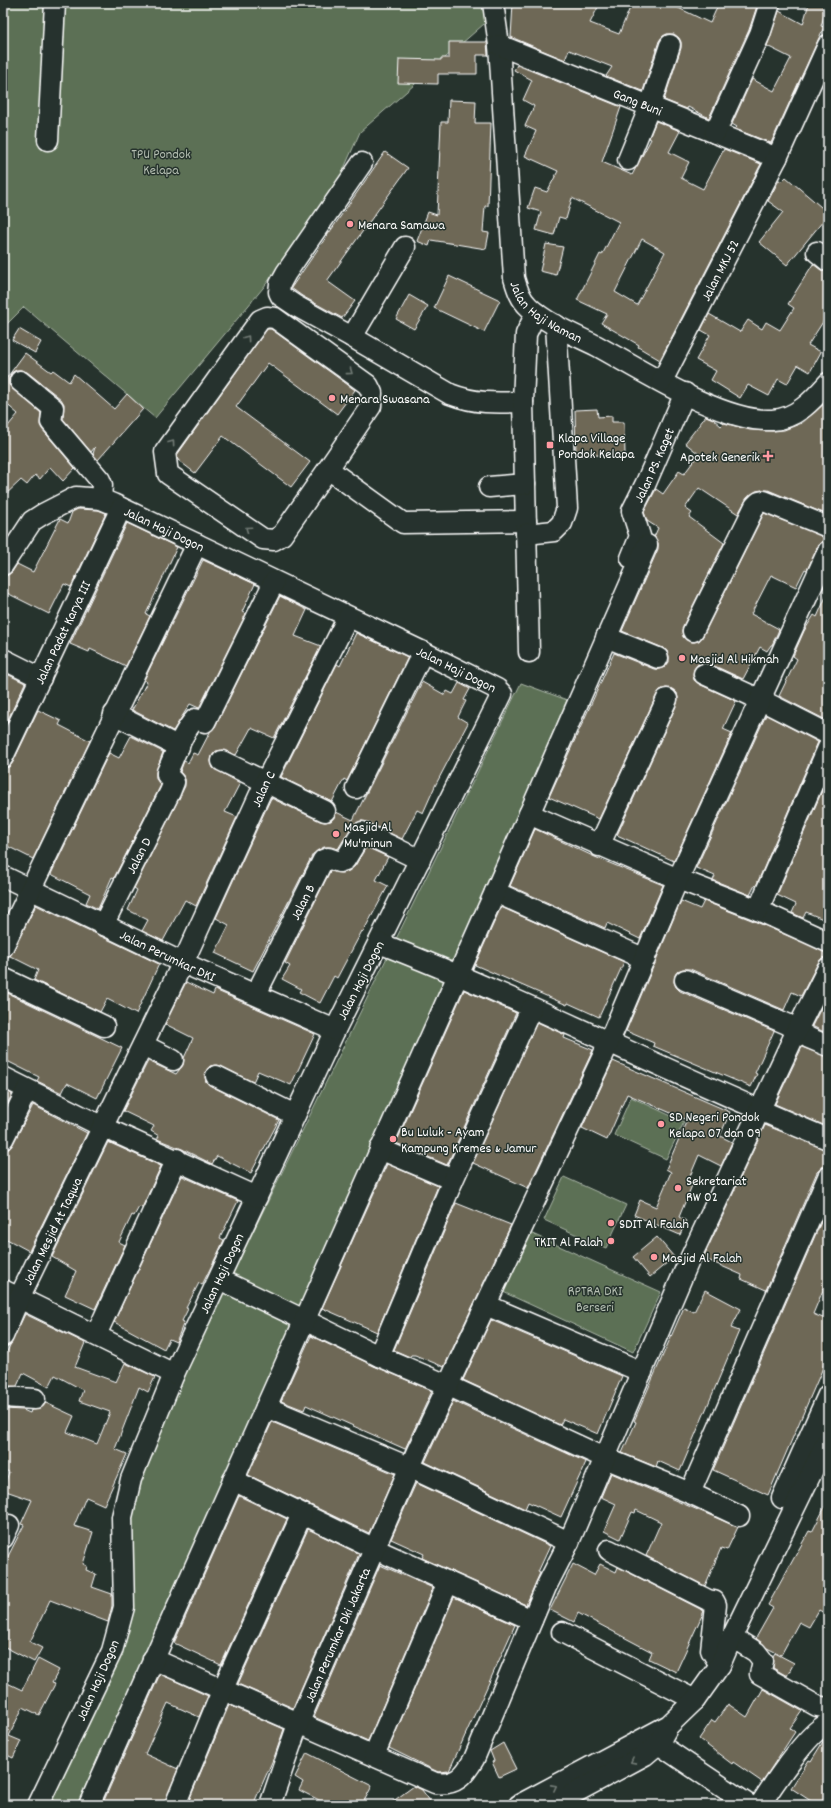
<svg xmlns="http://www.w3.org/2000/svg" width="831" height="1808" font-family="Dekko,sans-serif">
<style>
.green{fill:#5b7054;stroke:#adb8aa}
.building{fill:#6e6756;stroke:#fff;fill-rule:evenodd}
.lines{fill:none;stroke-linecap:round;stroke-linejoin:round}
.minor-casing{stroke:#fff;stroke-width:23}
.minor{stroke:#26332d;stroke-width:20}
.oneway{stroke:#727a76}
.poi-dot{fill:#ff9aa2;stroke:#26332d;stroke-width:1.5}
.labels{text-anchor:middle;stroke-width:3;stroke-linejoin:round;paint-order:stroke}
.street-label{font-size:14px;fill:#fff;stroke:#26332d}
.park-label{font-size:14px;fill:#b5bfb2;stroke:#26332d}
.poi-label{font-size:14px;fill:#fff;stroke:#26332d;text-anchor:start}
</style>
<rect width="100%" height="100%" fill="#26332d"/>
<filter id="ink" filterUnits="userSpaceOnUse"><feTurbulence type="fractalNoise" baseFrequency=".025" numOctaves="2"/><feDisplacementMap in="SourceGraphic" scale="8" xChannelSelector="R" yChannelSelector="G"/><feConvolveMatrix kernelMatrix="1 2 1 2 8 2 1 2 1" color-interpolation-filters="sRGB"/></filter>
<g filter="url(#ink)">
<path class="green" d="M3,3H480L492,17L360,132L331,198L263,288L155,418L24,307L3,328Z
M521,683L567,700L449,975L77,1805H45L132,1601V1521L138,1484L185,1371Z
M631,1097L684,1122L666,1159L614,1135Z
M564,1177L626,1205L606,1248L544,1220Z
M528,1232L661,1292L633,1352L501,1291Z"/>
<path class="building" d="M513,3H600L590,23L619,34L632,3H668L710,23L719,3H758L749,30L709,118L688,107L687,109L664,100L681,48V42L679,38L674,34H667L663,36L659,41L643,91L606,76L612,67L569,50L565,60L511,37Z
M809,3H828L821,26L824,27L771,143L735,129L737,127L732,124L752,79L774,91L791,58L767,46L779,11L803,24Z
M449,42H487L488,55H477V74H438V84L398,83L399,59L441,60V58H449Z
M517,65L621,107L602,162L632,175L651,139L649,138L656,121L680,131L669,152L689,162L681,178L703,189L724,149L761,164L660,360L638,347L639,345L601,323L607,314L577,300L600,254L602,255L619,222L572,198L566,219L559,217L554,235L536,230L541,212L528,208L535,188L547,192L558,171L525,156L536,131L525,126L534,106L523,100L532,80L514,70ZM642,239L665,252L637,305L615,292Z
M449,100L476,101L475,123H491L488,206H485L483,232L489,233L486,249L431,240L429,246L417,241L428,212L437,215L441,122H448Z
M385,152L408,168L327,281L355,301L342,318L302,296L291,288Z
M786,177L828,213V215L787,265L759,242L783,212L768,201L779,180L782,181Z
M546,244L563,247L556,275L540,271Z
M813,264L821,270L828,272V314L808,345L821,352L810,372L798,365L787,384L778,379L769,396L748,385L740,398L711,380L716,371L696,360L710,335L701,330L709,314L740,332L748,320L762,329L766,322L780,330L794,308L788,304Z
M449,276L500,300L484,332L434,308Z
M409,295L428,306L414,329L396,319Z
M19,329L41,342L35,353L12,340Z
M267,329H271L355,390L337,414L268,363L236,407L310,462L291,487L223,436L195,473L178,460L177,455Z
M25,353L51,372L53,370L69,382L74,374L114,409L127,394L143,409L98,460L93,454L95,447L91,452L63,419L64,404L61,399L27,372L21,370H16L11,373L9,379V385L41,413L40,425L42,429L75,468L63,481L50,467L40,479L35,475L27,485L21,480L3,497V432L18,414L3,401V383Z
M828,400V515L768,490H762L756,491L747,498L738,514L699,488L685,508L692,513L689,517L724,543L683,626L682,631L683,637L688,641L693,642L699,641L703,636L764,513L828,538V540L822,541L818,546L807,570L805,569L796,587L771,575L751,614L779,629L778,632L772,645H771L767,651L760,647L743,679L708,663H703L698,664L694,669L693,675L694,680L699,684L736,701L723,729L732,733L674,861L617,835L677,704L678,698L677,693L672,689L666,688L660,690L657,694L599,819L549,797L614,653L654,669H659L665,667L669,662V656L667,651L663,648L622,631L658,549V543L654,537L658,528L647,521L644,512L656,489L663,494L679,471L684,474L699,454L685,443L706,416L713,419L721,426L724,423L750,430L774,431L784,430L802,423Z
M597,409L598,417L612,416V422H624L625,454L576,456L575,410Z
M78,509L98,510L106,513L71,587L64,584L49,614L3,591V582L6,576L12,572L17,564L33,572L60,519L68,523L72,512Z
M127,523L177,547L146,614L150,616L126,666L90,649L89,652L70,644Z
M203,560L255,584L242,612L246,614L199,708L190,704L173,731L132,710L147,682L144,680Z
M828,592V721L779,696L797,659L793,656L804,631L814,615L817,617Z
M280,596L307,610L295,636L321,646L274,738L251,728L236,755L222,750L216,751L212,756L211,761L213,768L240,783L225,812L237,817L196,906L185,900L163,941L142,931L148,920L128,910L137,890L134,888L185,786V779L180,772L184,761L188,763L193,753L198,755L210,732L215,727Z
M356,633L408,657L347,781L344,779L332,802L281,777L337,664L340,666Z
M3,672L25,683L3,730Z
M422,682L445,695L447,691L453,694L459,683L470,689L464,700L466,701L458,717L468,723L435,786L423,813L417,810L402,839L367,822L361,821L352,826L338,849L331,847H324L313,854L253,971L215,953L229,925L216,918L271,798L320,821L325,822L331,821L335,816L336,812L353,820Z
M38,710L61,721L59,725L90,741L33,859L3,844V768L9,767L13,762Z
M766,715L818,742L756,886L755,885L750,895L713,880L715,876L696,868Z
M131,736L163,752L156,772V779L161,785L114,878L112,877L98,909L86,903L90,894L51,874L109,753L119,758Z
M828,777V921L806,912L803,918L792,913L796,904L777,895Z
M535,829L595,857L663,885L640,939L607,923L605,928L510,886Z
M366,847L388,857L376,880L388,886L363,932L362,931L337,978L334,976L320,1003L299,992L301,989L282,979L290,966L285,963L330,871L342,873L349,871L355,866Z
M681,901L700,909L704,901L754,921L828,953V957L822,958L818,963L801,996L792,992L784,1010L690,969H683L678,971L675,975L674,982L676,987L680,991L774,1031L755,1073L757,1074L751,1087L653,1046L654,1043L626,1031Z
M36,905L159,964L136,1014L107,999L100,1012L34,980L38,970L10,956Z
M501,907L624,962L599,1017L568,1003L567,1005L475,965Z
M186,982L213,995L215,990L315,1034L291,1085L258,1071L253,1082L221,1066L215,1065L210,1066L206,1071L205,1077L206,1082L211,1086L279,1120L251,1173L217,1156L212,1164L182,1149L157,1139L159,1136L151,1131L154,1126L123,1111L148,1061L176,1074L183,1065L184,1058L193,1038L165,1024Z
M464,990L516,1013L447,1165L396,1143Z
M3,991L122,1048L97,1098L67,1083L62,1093L37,1081L39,1077L3,1059Z
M828,994V1034L812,1026Z
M537,1022L565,1035L564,1038L593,1050L528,1188L473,1163Z
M802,1047L828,1057V1127L775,1104Z
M613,1061L730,1112L720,1136L732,1142L721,1166L699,1155L688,1181L693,1183L679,1217L686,1221L680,1235L634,1215L640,1200L656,1207L671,1172L666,1169L687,1120L627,1094L607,1140L582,1128Z
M3,1090L12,1094L4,1111H3Z
M33,1105L87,1133L29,1251L3,1237V1150L9,1149L13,1144Z
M765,1125L828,1150V1166L822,1168L817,1172L766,1290L741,1279L742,1275L703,1258Z
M108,1142L161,1166L142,1208L139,1207L134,1216L132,1215L119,1242L125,1245L95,1309L65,1295L76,1271L52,1257Z
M387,1164L438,1186L377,1332L322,1308Z
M182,1176L238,1201L220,1238L224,1240L217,1255L202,1285L199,1283L186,1308L188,1309L182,1321L184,1322L176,1342L169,1339L164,1349L114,1322Z
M456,1203L511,1225L444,1367L415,1355H411L410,1357L394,1350Z
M828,1206V1278L813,1314L828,1320V1356L768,1495L713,1470Z
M657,1237L674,1257L650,1277L633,1257Z
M705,1290L741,1309L731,1328L739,1331L680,1471L658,1461L656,1467L622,1453L636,1422L634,1421L684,1307L694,1312Z
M25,1314L85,1343L75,1367L116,1382L125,1363L155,1377L148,1392L139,1387L115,1449L127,1454L104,1505L86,1497L74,1526L93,1532L83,1564L87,1566L86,1570L96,1574L92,1587L112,1594V1606L108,1622L50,1600L30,1642L42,1648L34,1662L3,1646V1566L24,1525L21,1524L32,1500L3,1490L9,1472L3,1469V1409L23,1410L30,1413L31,1410L40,1409L46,1403L74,1416L67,1432L97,1444L110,1412L79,1401L83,1390L55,1375L49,1387L23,1373L17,1386H3V1360Z
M491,1320L622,1376L598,1434L563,1419L560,1425L463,1380Z
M311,1336L374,1366L432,1391L405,1449L306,1405L304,1410L281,1401Z
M453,1401L586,1462L561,1517L528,1502L525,1509L425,1462Z
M272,1422L395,1474L369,1533L248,1475Z
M611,1473L738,1527L727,1550L721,1548L705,1586L646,1556L661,1522L636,1510L635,1513L632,1512L620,1539L604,1531L616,1504L601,1497Z
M416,1483L550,1546L538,1572L540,1573L526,1605L422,1558L424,1554L391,1539Z
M239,1496L287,1519L221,1665L174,1643Z
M828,1501V1615L819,1610L809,1627L799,1622L781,1655L767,1648L756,1638L773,1608L768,1605L809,1531L812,1532Z
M308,1529L359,1554L293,1708L238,1684Z
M573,1564L594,1575L600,1564L616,1572L618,1567L704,1611L676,1672L649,1659L652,1652L578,1613L574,1622L550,1610Z
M380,1565L433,1588L368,1741L314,1717Z
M454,1597L515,1625L449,1771L438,1772L389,1748Z
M775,1653L794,1663L787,1676L773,1668V1656Z
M38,1659L59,1670L52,1683L55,1684L39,1715L23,1707L9,1736L21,1741L13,1758L3,1753V1681L22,1690Z
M160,1674L208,1696L199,1717L168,1703L145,1754L178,1769L164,1805H102Z
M763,1689L802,1711L790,1728L795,1732L762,1782L733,1762L732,1764L699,1739L712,1720L715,1722L728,1704L747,1717Z
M229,1705L284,1729L275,1755L253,1805H187Z
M828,1737V1805H817L791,1788L809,1760L811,1761L824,1740Z
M503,1743L516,1769L499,1777L492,1762L494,1761L490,1751Z
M307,1753L372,1786L362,1805H329L299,1790L303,1782L295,1777Z
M414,1786L422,1790L433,1805H388Z"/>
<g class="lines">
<defs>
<g id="minor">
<path id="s1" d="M493,3L499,45L514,278C517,288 520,299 529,307C547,324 575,335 597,346C641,370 723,423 772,420C796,419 813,400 828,383"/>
<path id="s2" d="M499,45L777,158"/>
<path d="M715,133L760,34L770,3"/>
<path d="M48,140L55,3"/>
<path d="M628,160L650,106L670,45"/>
<path d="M405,247L352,337L450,394C476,404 496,403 523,402"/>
<path d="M817,252L828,261"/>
<path d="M352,337L296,306L281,296L279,292L280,284L286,273L362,163"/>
<path d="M20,381L53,408L51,422L100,480L102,485L101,499"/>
<path id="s3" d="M662,381L777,158L828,45"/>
<path d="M328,469L371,406L372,393L368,385L275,318L267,317L260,320L165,452L168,474L263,539L274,540L282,535L328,469L403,523L526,521"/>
<path d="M525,484L529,652"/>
<path d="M489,487L525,484L523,402L526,334L536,313"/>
<path d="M526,534L554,531L562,523L567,508L556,325"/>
<path id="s4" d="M631,558L640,536L632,511L645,485L685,393"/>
<path id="s5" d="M3,565L32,521L43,514L76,497L101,499L113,504L423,652L497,689L502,694L335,1030L174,1374L131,1479L122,1517L124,1607L112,1651L38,1805"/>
<path d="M693,631L755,506L759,502L764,501L828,527"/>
<path d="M606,637L658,658"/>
<path d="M3,659L41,678"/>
<path d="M704,674L761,700L828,734"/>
<path d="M114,714L179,747"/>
<path id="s6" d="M3,757L121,508"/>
<path d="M222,761L325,811"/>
<path d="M356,788L423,652"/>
<path d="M529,814L678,879L758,910L828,942"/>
<path d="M599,846L667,699"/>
<path id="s7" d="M3,876L183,963L335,1030"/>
<path d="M495,892L645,959"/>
<path d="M758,910L828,748"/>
<path id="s8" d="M103,925L170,792L174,782L167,775V772C175,755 182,733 195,719L205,722L274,582"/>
<path d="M379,943C531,1002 677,1077 828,1139"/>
<path d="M3,947L197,544"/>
<path d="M3,978L104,1026"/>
<path d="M685,980L787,1024L809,1038L828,1046"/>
<path id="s9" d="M256,994L323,860L328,858L339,862L345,860L362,832L420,860"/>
<path d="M143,1045L173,1060"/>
<path d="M216,1076L295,1115"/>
<path d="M3,1077L103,1127L257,1197"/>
<path d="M3,1139L27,1090"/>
<path d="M380,1149L453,1180"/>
<path d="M219,1279L379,1356L447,1385L605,1458L690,1493L739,1516"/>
<path d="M3,1290L174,1374"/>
<path d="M486,1305L642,1372"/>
<path d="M96,1335L177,1159"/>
<path id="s10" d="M3,1336L19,1298L188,952L265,783L348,617"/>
<path d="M379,1356L453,1180L531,1009"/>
<path d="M3,1397L35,1399"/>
<path d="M266,1407L411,1468L569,1542"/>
<path d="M233,1480L375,1549L532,1620"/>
<path d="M690,1493L828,1177"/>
<path d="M782,1498L828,1395"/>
<path d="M3,1538L9,1525"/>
<path d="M609,1550L708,1600L714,1601L716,1605L711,1650L720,1665"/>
<path d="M562,1632L695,1700"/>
<path d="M732,1637L756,1652L763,1661L760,1674L817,1706L828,1708"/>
<path d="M153,1659L435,1783C456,1786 464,1776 474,1759L546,1587L569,1542L688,1263L797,1030L828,968"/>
<path d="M648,1737L749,1805"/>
<path d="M374,1755L448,1582"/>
<path d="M89,1805L495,892L647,545"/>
<path d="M175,1805L222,1691L302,1514"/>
<path id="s11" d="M270,1805L298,1724L417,1451L602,1058L678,879L828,551"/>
<path d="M519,1805L669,1725L695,1700L720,1665L732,1637L828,1439"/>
<path d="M552,1805L645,1755L658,1744L667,1728"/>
<path d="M760,1805C771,1788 810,1729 828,1724"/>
</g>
</defs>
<use href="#minor" class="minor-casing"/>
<use href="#minor" class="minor"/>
</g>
<defs><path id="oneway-chevron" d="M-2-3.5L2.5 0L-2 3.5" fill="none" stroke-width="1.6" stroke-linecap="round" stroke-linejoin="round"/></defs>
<g class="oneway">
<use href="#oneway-chevron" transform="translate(247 338) rotate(-54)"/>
<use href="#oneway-chevron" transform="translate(350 372) rotate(36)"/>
<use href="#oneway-chevron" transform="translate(172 443) rotate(-54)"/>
<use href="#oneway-chevron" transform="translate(248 529) rotate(-145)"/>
<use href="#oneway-chevron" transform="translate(633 1761) rotate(152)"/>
<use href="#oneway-chevron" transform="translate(554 1787) rotate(-28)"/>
</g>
</g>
<g class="poi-dot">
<circle cx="350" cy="224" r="4"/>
<circle cx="332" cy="398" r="4"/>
<rect x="546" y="441" width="8" height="8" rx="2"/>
<path d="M766 450h4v4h4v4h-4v4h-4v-4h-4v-4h4z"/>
<circle cx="682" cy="658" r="4"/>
<circle cx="336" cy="834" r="4"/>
<circle cx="661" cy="1124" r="4"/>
<circle cx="393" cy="1139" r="4"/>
<circle cx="678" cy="1188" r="4"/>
<circle cx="611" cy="1223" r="4"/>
<circle cx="611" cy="1241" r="4"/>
<circle cx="654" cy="1257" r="4"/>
</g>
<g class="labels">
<g class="street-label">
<text dy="5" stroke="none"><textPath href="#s2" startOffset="150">Gang Buni</textPath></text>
<text dy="5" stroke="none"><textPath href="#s3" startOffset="125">Jalan MKJ 52</textPath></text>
<text dy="5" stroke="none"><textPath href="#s1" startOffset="325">Jalan Haji Naman</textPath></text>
<text dy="5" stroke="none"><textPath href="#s4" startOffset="101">Jalan PS. Kaget</textPath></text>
<text dy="5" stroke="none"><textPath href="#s5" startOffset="198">Jalan Haji Dogon</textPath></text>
<text dy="5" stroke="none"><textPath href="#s6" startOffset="138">Jalan Padat Karya III</textPath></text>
<text dy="5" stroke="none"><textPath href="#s5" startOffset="522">Jalan Haji Dogon</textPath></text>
<text dy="5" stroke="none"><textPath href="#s10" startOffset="606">Jalan C</textPath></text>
<text dy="5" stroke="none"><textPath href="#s8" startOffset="78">Jalan D</textPath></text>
<text dy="5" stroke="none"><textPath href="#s9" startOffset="103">Jalan B</textPath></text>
<text dy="5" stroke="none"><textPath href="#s7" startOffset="183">Jalan Perumkar DKI</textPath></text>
<text transform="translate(360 980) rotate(-63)" y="5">Jalan Haji Dogon</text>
<text dy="5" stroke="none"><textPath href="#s10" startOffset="116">Jalan Mesjid At Taqwa</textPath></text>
<text transform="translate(221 1273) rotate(-65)" y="5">Jalan Haji Dogon</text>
<text dy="5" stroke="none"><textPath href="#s11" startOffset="183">Jalan Perumkar Dki Jakarta</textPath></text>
<text transform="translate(97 1680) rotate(-66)" y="5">Jalan Haji Dogon</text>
</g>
<g class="park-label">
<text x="161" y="158">TPU Pondok<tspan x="161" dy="16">Kelapa</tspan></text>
<text x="595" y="1295">RPTRA DKI<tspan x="595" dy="16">Berseri</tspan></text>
</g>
<g class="poi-label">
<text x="358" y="229">Menara Samawa</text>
<text x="340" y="403">Menara Swasana</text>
<text x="558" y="442">Klapa Village<tspan x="558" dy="16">Pondok Kelapa</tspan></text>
<text x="760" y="461" text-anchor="end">Apotek Generik</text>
<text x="690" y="663">Masjid Al Hikmah</text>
<text x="344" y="831">Masjid Al<tspan x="344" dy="16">Mu'minun</tspan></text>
<text x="669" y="1121">SD Negeri Pondok<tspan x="669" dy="16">Kelapa 07 dan 09</tspan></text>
<text x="401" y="1136">Bu Luluk - Ayam<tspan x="401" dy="16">Kampung Kremes &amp; Jamur</tspan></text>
<text x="686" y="1185">Sekretariat<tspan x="686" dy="16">RW 02</tspan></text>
<text x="619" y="1228">SDIT Al Falah</text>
<text x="603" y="1246" text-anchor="end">TKIT Al Falah</text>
<text x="662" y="1262">Masjid Al Falah</text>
</g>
</g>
<rect width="831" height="1808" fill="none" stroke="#26332d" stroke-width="16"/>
<rect x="8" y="8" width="815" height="1792" fill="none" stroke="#fff" stroke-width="1.5" filter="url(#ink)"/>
</svg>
